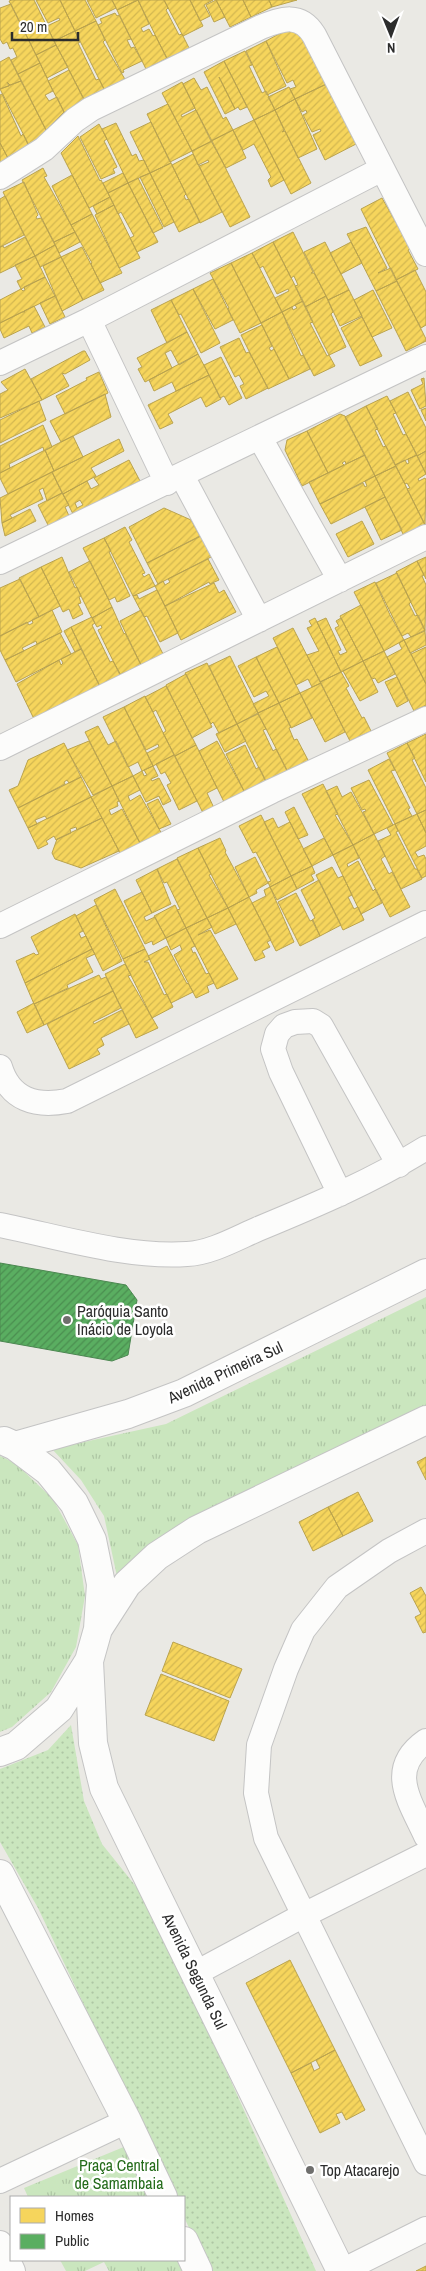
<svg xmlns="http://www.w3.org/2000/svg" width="426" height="2271" font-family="'Archivo Narrow',sans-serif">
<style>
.grass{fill:url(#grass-dots)}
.park{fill:url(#park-tufts)}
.homes{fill:url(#homes-hatch);stroke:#baa34e;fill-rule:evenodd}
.public{fill:url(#public-hatch);stroke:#4c8751}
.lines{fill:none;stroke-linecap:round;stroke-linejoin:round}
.street-casing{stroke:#c4c4c4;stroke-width:26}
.secondary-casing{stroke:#c4c4c4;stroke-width:30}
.street{stroke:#fcfcfb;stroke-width:24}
.secondary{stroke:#fcfcfb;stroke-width:28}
.poi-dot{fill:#6f6f6d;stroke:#fff;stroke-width:2}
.labels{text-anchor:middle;stroke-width:5;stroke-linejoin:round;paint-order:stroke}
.poi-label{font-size:16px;fill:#2d2d2d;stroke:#fff;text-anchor:start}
.street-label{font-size:16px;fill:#2d2d2d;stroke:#fff}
.park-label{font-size:16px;fill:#256c1b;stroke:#fff}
</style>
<defs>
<pattern id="grass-dots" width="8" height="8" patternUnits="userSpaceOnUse" patternTransform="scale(1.25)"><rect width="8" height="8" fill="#cae6be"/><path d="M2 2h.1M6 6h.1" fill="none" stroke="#aec6a4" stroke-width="1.8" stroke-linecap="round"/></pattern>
<pattern id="park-tufts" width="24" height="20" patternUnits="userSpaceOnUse" patternTransform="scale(1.25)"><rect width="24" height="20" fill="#cae6be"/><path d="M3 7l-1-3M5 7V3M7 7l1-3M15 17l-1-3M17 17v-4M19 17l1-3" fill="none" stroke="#aec6a4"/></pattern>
<pattern id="homes-hatch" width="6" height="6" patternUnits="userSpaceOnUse" patternTransform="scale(1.25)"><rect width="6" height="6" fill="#f6d55c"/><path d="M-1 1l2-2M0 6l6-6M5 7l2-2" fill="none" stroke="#d3b750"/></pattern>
<pattern id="public-hatch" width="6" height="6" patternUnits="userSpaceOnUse" patternTransform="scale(1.25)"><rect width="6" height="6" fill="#5aae61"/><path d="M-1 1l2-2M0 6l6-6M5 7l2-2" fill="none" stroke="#4b8e50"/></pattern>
</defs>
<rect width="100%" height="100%" fill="#eae9e4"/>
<path class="grass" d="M71,1725L84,1801L102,1844L142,1894L183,1974L316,2271H209L184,2217V2197H175L38,1908L0,1842V1769L48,1750Z"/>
<path class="park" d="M426,1297V1408L118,1581L104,1516L81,1480L52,1449L166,1424Z
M0,1456L15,1463L53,1499L78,1545L85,1596L76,1647L51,1692L12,1727L0,1732Z
M131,2144L157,2197H28L24,2188Z
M60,2260H184L193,2271H109L104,2262L85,2271H66Z"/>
<path class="homes" d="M12,0H34L56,45L36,55L9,1Z
M36,0H60L75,31L54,41L47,26L60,20L59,18L48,23Z
M60,0H85L96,21L75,31Z
M87,0H112L116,8L96,18Z
M112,0H138L117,10Z
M138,0L149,24L141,28L143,32L149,29L153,36L155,35L167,58L146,69L117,10Z
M138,0H164L168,8L166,10L179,35L182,34L189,48L167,59Z
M164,0H190L203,26L183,36Z
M190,0H213L204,5L210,16L200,21Z
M216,0H243L251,17L230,27Z
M216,0L225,17L214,22L206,5Z
M243,0H269L272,7L251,17Z
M269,0H297L272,7Z
M11,4L40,63L18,74L11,60L17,57L13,48L10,49L7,42L3,44L0,39V8Z
M115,13L117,16L119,15L131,39L127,40L131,48L134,47L142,61L123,70L124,72L122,73L98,25L102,23L100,19Z
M96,21L105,40L103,42L126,81L105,91L75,31Z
M288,29L302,33L327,84L295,99L290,89L296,87L293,80L287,83L266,41Z
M75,31L80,42L78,43L96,80L99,79L105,91L85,101L54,41Z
M266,41L286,86L267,95L246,51Z
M56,45L68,67L47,78L36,55Z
M245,51L252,65L249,66L262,93L266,91L275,110L254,120L224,61Z
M9,57L21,81L10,85L7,82L9,86L0,89V62Z
M224,61L247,107L240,110L238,107L235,109L219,77L235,109L225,114L204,72Z
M40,63L53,91L45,95L49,101L57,97L64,112L46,130L18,74Z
M69,70L85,102L70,117L64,112L48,81Z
M194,78L201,90L207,87L223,119L226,117L233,130L211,141L183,84Z
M21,81L48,134L31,149L0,89Z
M182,82L195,108L181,115L182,117L196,110L212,141L192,151L162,93Z
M326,84L356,144L325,160L313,135L321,131L320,129L312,132L303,115L307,113L306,110L302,112L295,99Z
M289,87L295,99L275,110L268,97Z
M2,94L21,136L23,134L30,149L9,160L0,143V95Z
M295,99L317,149L298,158L275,110Z
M168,104L192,151L170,162L147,114Z
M275,110L284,130L282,132L285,131L311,183L291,194L254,120Z
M254,120L284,180L271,187L268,180L271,177L254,144L243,150L233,130Z
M151,122L171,163L150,173L130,132Z
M116,123L132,156L136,154L139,161L144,160L150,173L128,183L102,129Z
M99,124L107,139L104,141L117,167L113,169L115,173L101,179L80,137Z
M233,130L246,158L226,168L211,141Z
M78,136L100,181L101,180L110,197L89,208L61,153Z
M212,141L250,217L230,227L199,166L209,162L208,160L198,165L192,151Z
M0,143L9,160L0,166Z
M193,154L222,212L200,223L172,165Z
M171,163L186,194L184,196L186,200L189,199L200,222L179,232L150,173Z
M43,168L47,176L44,177L75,232L54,242L22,180Z
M123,173L128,183L108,193L103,183Z
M150,173L174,222L164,227L140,177Z
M72,175L92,214L71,225L52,186Z
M138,178L163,228L153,233L128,183Z
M24,182L38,215L36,217L37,219L41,218L55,245L35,256L3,192Z
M128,183L158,242L137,252L130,238L134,236L121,212L118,214L108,193Z
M5,196L24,235L0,247V199Z
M110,197L114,205L97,214L93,206Z
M382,198L411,249L408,250L418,269L396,280L361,209Z
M114,205L140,258L119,268L95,215Z
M92,214L122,273L100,283L91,264L92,263L71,225Z
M366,227L387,268L378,273L391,268L397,281L376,291L347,234Z
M75,232L80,242L59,253L54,242Z
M293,232L313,272L311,273H314L326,296L305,307L295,286L298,285L294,276L291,278L273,242Z
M25,237L35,256L0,273V247L3,246L4,248Z
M273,242L303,301L282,312L275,298L289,291L288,289L277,294L263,266L260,268L252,253Z
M325,242L349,290L328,300L304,252Z
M351,242L362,263L341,274L330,253Z
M55,245L61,257L40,267L35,256Z
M82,247L104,290L83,300L61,257Z
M252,253L282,312L261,323L231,263Z
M35,256L45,277L21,289L17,281L22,279L15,265Z
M61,257L83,300L62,311L43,266Z
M231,263L261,323L240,333L228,309L229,308L210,273Z
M415,270L426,292V325L421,328L396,280Z
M45,277L55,296L0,323V300L21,289L23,291L25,290L24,287Z
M213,279L233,320L215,329L193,289Z
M397,281L426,339V341L406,351L376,291Z
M193,289L220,343L201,353L181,314L179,315L171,300Z
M349,290L362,316L340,326L328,300Z
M373,290L392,328L372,337L354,300Z
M55,296L65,317L50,324L40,303Z
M326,296L333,312L331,314L346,347L329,355L305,307Z
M171,300L187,332L167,343L151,310Z
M303,301L313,322L310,323L327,356L329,355L335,366L314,376L282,312L292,307L293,310L297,308L295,305Z
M34,306L45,327L32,333L29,326L4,338L0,329V323L22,312H25L24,311Z
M282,312L301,356L303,355L310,369L289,379L261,323Z
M362,317L382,356L360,366L341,328Z
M262,325L272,346L269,348L271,351L274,349L289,379L268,389L241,335Z
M187,332L198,354L179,365L171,350L165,353L172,368L145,382L138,369L142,367L137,358Z
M239,338L246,353L249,352L268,388L246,399L240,386L244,384L239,375L235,377L220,347Z
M83,351H85L90,360L65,374L62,373L69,386L42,400L31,379Z
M198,354L209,375L176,391L172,382L154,391L149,380Z
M221,357L242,398L229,405L224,396L220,398L204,365Z
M25,369L42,400L0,418V394L8,390L1,382Z
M99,372L108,393L65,414L56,396L87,380L86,378Z
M209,375L221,399L206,407L201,397L168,414L173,423L160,429L148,405Z
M424,378L426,406L420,409L411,390L423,384L421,379Z
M408,392L426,428V451L417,456L390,401Z
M105,394L111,417L61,442L50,421Z
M387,396L396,413L393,414L403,435L406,434L417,455L395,465L366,406Z
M39,401L46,420L0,443V420Z
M366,406L378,429L375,430L383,447L386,446L396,466L375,476L345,417Z
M426,408V421L421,410Z
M340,414L345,416L365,455L346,464L345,461L342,463L344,465L328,473L307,431Z
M43,425L52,447L44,451L43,447L9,464L10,468L0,473V446Z
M307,431L328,473L302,486L285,450L287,440Z
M73,436L83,457L54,471L45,450Z
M119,439L124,451L91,468L96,476L63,494L52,472Z
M45,450L54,471L8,494L0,478V473Z
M426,451V474L417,456Z
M365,455L375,476L320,504L309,482Z
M417,455L426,474L418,479L419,481L425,478L426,480L425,525L407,489L410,488L407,483L405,484L395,465L405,460L407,464L409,463L408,459Z
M129,460L140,481L73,514L63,494L87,481L91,489L99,485L94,478ZM80,500L83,505L77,508L75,503Z
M396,466L425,525L404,536L375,476Z
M52,472L62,493L47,501L43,488L39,490L43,499L10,515L12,518L2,523L0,498Z
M375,476L385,497L331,524L320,504L363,483L365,487L367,486L365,481Z
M62,493L69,505L65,507L69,516L49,527L38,505Z
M385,497L402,530L381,540L365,507Z
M164,508L191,520L200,536L147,563L129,527Z
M30,509L36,521L5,536L2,523Z
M362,521L374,544L348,557L336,534Z
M125,527L132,540L129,542L145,573L142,574L144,577L149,574L155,586L133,596L104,538Z
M203,535L213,556L158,584L147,563Z
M104,538L111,551L109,552L130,596L120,601L117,602L115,597L109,600L83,548Z
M62,557L75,588L77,587L81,596L79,597L81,603L78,604L83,614L73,619L69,609L63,612L41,567Z
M426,557V579L417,561Z
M208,559L219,580L210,584L209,582L165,606L155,586L163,581L165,585L170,582L168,579Z
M90,561L112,607L92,618L69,572Z
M417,561L424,575L422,576L426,585L425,631L396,572Z
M41,567L60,606L39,617L19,578Z
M397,573L411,602L409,604L415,616L418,615L425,630L411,637L408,633L402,636L376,583Z
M20,579L39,617L0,636V588Z
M375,582L390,615L404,640L384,651L354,592Z
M214,583L219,593L224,590L236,612L181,640L165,606Z
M157,590L178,633L160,642L147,616L144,617L133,596L137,595L139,599Z
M361,605L384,651L363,661L340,616Z
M112,607L124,634L125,633L141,665L120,675L98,630L102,628L101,625L97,627L92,618Z
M52,610L62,632L37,644L36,641L22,648L24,651L5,660L0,650V636L27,622L29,625L33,623L32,620Z
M141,610L164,656L142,667L120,621Z
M92,617L95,623L92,625L110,662L113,661L122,677L100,687L71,627Z
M315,618L341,672L320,682L307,655L319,651L307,628L312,626L309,621Z
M326,618L341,650L338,651L340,655L347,652L335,628L339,626L336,621L341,618L363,661L341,672L317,622Z
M71,627L81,649L75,652L64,631Z
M293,628L321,683L312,687L308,679L296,685L273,638Z
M425,631L426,645L410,653L404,640Z
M60,633L71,654L16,682L5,660Z
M404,640L426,684V705L414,711L387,657L402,649L399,643Z
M277,647L300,693L279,703L256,657Z
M426,647V684L411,654Z
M81,649L100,686L34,719L17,684L59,660L61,665L63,663L61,659Z
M384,651L395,674L378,683L375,678L372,679L363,661Z
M230,656L258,713L237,724L209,666Z
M256,657L279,703L258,713L253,704L269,696L266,691L254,697L238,666Z
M363,661L378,692L360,701L343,671Z
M207,663L237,724L219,733L213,722L211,724L185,673Z
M341,672L349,686L346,688L362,718L364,717L371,731L350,741L320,682Z
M186,674L212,727L192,738L166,685Z
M397,677L408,701L397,707L385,682Z
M321,683L345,732L325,742L300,693Z
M166,686L196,745L175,756L163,733L166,731L156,710L153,712L145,697Z
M300,693L312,718L291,728L279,703Z
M145,696L174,755L153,766L147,753L159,747L158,744L146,750L124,707Z
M279,703L291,727L289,728L294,740L297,739L309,762L288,772L258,713Z
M124,707L153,766L142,771L138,762L128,767L103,717Z
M258,714L266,729L263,730L273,751L276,749L287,771L266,782L237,724Z
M237,724L246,741L225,752L216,734Z
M98,726L108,745L116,741L133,776L112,786L85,732Z
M426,734V782L407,743Z
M89,741L112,786L93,795L67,750Z
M217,741L245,793L225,804L199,751Z
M64,743L81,777L69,783L67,780L64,782L65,784L18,808L9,790L18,786L28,760Z
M407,743L415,758L412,760L426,788V810L417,814L387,753Z
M196,745L217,788L207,793L214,808L203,813L175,756Z
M245,745L256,769L259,767L267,783L245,793L226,754Z
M174,755L197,801L179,810L167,785L171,783L165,772L161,774L156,764Z
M389,759L395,770L391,771L410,808L408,809L412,816L395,824L368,770Z
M153,766L158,776L151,779L152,781L159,778L171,801L163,805L159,796L146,802L133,776L142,771L144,776L147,775L144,770Z
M133,776L140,790L128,796L130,801L140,795L163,836L141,845L112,786Z
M81,777L91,797L47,819L45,816L35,820L37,824L28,828L18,808Z
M369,780L393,825L374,834L363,812L366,811L365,809L362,810L351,788Z
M323,784L338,814L335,815L353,845L333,855L302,794Z
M112,786L119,801L117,802L118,806L109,810L111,815L122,809L141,845L121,855L91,797Z
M337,786L342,797L351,792L374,834L353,845L326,791Z
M91,797L102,818L77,830L76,827L70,829L71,833L56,840L54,836L46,841L48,844L38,849L28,828Z
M158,799L171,824L159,829L147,804Z
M294,807L308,835L298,839L285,812Z
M426,810V833L417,814Z
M417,814L426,833V846L415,852L418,857L424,855L426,859V876L422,878L395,824Z
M261,815L291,876L270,887L268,882L271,881L256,852L253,853L239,826Z
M102,818L119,851L81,868L55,859L52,853L57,839Z
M273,818L278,828L290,822L312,866L291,876L264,822Z
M395,824L398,831L396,832L415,869H417L422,879L401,889L378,841L391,835L387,828Z
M374,834L385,856L381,859L389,874L392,872L410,907L390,917L353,845Z
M220,838L226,851L225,852L249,897L228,908L198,848Z
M324,838L333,855L312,866L303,849Z
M353,845L359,858L347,864L348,867L358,861L373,891L375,889L382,903L361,914L333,855Z
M198,848L211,874L209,875L228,908L207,918L177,858Z
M255,857L268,883L256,890L257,893L249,897L235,867Z
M177,859L207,918L186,928L177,910L180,909L167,882L164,883L157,869Z
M312,866L315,873L311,875L314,880L297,889L291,876Z
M332,867L338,878L343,876L352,895L348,897L354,909L358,907L364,920L343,930L316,875Z
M157,869L171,904L152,913L136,880Z
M291,876L297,889L277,900L270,887Z
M319,880L341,925L320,936L312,920L315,918L301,890Z
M270,887L294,942L276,951L252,903L266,896L264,890Z
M115,889L145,949L123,959L94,900Z
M142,892L152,913L144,917L146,921L155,917L166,938L153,945L152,941L145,944L124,901Z
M296,893L310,921L313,920L320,936L300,946L278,902Z
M249,897L271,940L267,942L270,947L262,951L265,957L255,961L228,908Z
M96,905L122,961L103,971L76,916Z
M175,905L186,928L166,938L154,916Z
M228,908L236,924L215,934L207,918Z
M75,914L83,931L79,933L81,938L86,936L92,949L25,983L16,961L34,953L36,955L39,954L31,937Z
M207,918L212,927L198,935L210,930L238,979L217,989L186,928Z
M186,928L195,946L191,948L193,953L195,952L206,974L209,973L214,983L207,986L209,992L196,998L174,955L182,950L180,945L171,950L166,938Z
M167,946L187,984L188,983L193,992L171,1003L148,956Z
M92,949L95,954L86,958L93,972L67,985L68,988L34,1004L25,983Z
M145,949L150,959L144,962H148L164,995L167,994L173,1007L152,1018L123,959Z
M125,964L131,975L128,976L158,1028L136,1038L105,974Z
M99,975L101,979L106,977L113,991L44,1025L34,1004Z
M113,991L121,1008L93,1022L94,1024L122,1010L129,1024L101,1038L104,1045L97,1049L100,1054L69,1069L47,1024Z
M34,1003L44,1025L27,1033L17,1012Z
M426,1457V1480L417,1462Z
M358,1492L373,1521L343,1536L328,1507Z
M328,1507L343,1536L313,1551L299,1522Z
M421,1587L426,1596V1632L423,1633L415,1617L421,1614L410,1593Z
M173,1642L242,1669L230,1698L162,1671Z
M161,1674L229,1701L214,1741L145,1715Z
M290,1960L335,2050L291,2073L246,1983Z
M335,2050L365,2110L346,2120L342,2112L336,2114L340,2123L320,2133L291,2073L311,2063L314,2071L320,2068L316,2060Z
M426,2266V2271H416Z"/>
<path class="public" d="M0,1263L126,1285L137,1300L128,1355L112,1361L0,1341Z"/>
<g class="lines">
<defs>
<path id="street" d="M0,177L44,149L75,120L91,109L261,27C282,19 300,12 314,35L426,254
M89,320L167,483
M0,363L89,320L382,169
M260,438L340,580
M182,476L259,620
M0,562L426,357
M0,748L426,537
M0,926L272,791L426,719
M0,1067C10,1100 36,1107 67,1101L426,923
M340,1194L281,1072L273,1049L277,1034L284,1026L295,1022L313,1021L321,1026L399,1165
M0,1225C60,1237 126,1258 187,1254C211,1253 237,1238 258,1229C316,1205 373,1181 426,1148
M426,1531L389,1551L337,1587L303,1630L286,1669L259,1745L256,1793L266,1838L426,2163
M426,1741C386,1769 410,1801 426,1836
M196,1973L304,1915L426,1854
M0,2181L127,2121
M0,2243L13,2271
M342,2271L426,2229"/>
<path id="secondary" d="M15,1446L128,1414L184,1393L426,1273
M98,1629L127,1584L157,1556L197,1530L426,1420
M89,1661L93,1743L104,1788L341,2271
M0,1752L16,1746L59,1709L89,1661L98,1629L101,1584L92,1540L74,1503L48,1471L15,1446L4,1441
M0,1874L127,2121L163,2197
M184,2241L198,2271"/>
</defs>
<use href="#street" class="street-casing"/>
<use href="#secondary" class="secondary-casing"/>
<use href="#street" class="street"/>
<use href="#secondary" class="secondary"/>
</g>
<g class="poi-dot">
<circle cx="67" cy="1320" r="5"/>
<circle cx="310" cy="2170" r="5"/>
</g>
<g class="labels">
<g class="poi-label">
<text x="77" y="1317">Paróquia Santo<tspan x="77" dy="18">Inácio de Loyola</tspan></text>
<text x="320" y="2176">Top Atacarejo</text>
</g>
<g class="street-label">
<text transform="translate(225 1372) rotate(-25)" y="6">Avenida Primeira Sul</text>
<text transform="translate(195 1971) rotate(64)" y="6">Avenida Segunda Sul</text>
</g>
<g class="park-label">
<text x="119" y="2171">Praça Central<tspan x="119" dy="18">de Samambaia</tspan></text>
</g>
</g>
<rect x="10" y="2196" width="175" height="65" fill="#ffffff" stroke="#ababab"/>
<rect x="20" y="2208" width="25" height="15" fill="#f6d55c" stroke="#ababab"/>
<text x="55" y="2221" font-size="15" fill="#2d2d2d">Homes</text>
<rect x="20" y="2234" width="25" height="15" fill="#5aae61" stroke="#ababab"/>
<text x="55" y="2246" font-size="15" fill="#2d2d2d">Public</text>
<g transform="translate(391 35) rotate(179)" stroke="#ffffff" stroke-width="4" paint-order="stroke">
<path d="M0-4L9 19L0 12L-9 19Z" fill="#2d2d2d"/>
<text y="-8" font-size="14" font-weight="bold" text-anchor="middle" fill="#2d2d2d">N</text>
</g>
<path d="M12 32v8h66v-8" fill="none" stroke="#2d2d2d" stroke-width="2.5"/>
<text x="20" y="32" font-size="15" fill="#2d2d2d" stroke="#ffffff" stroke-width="4" paint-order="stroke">20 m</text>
</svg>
